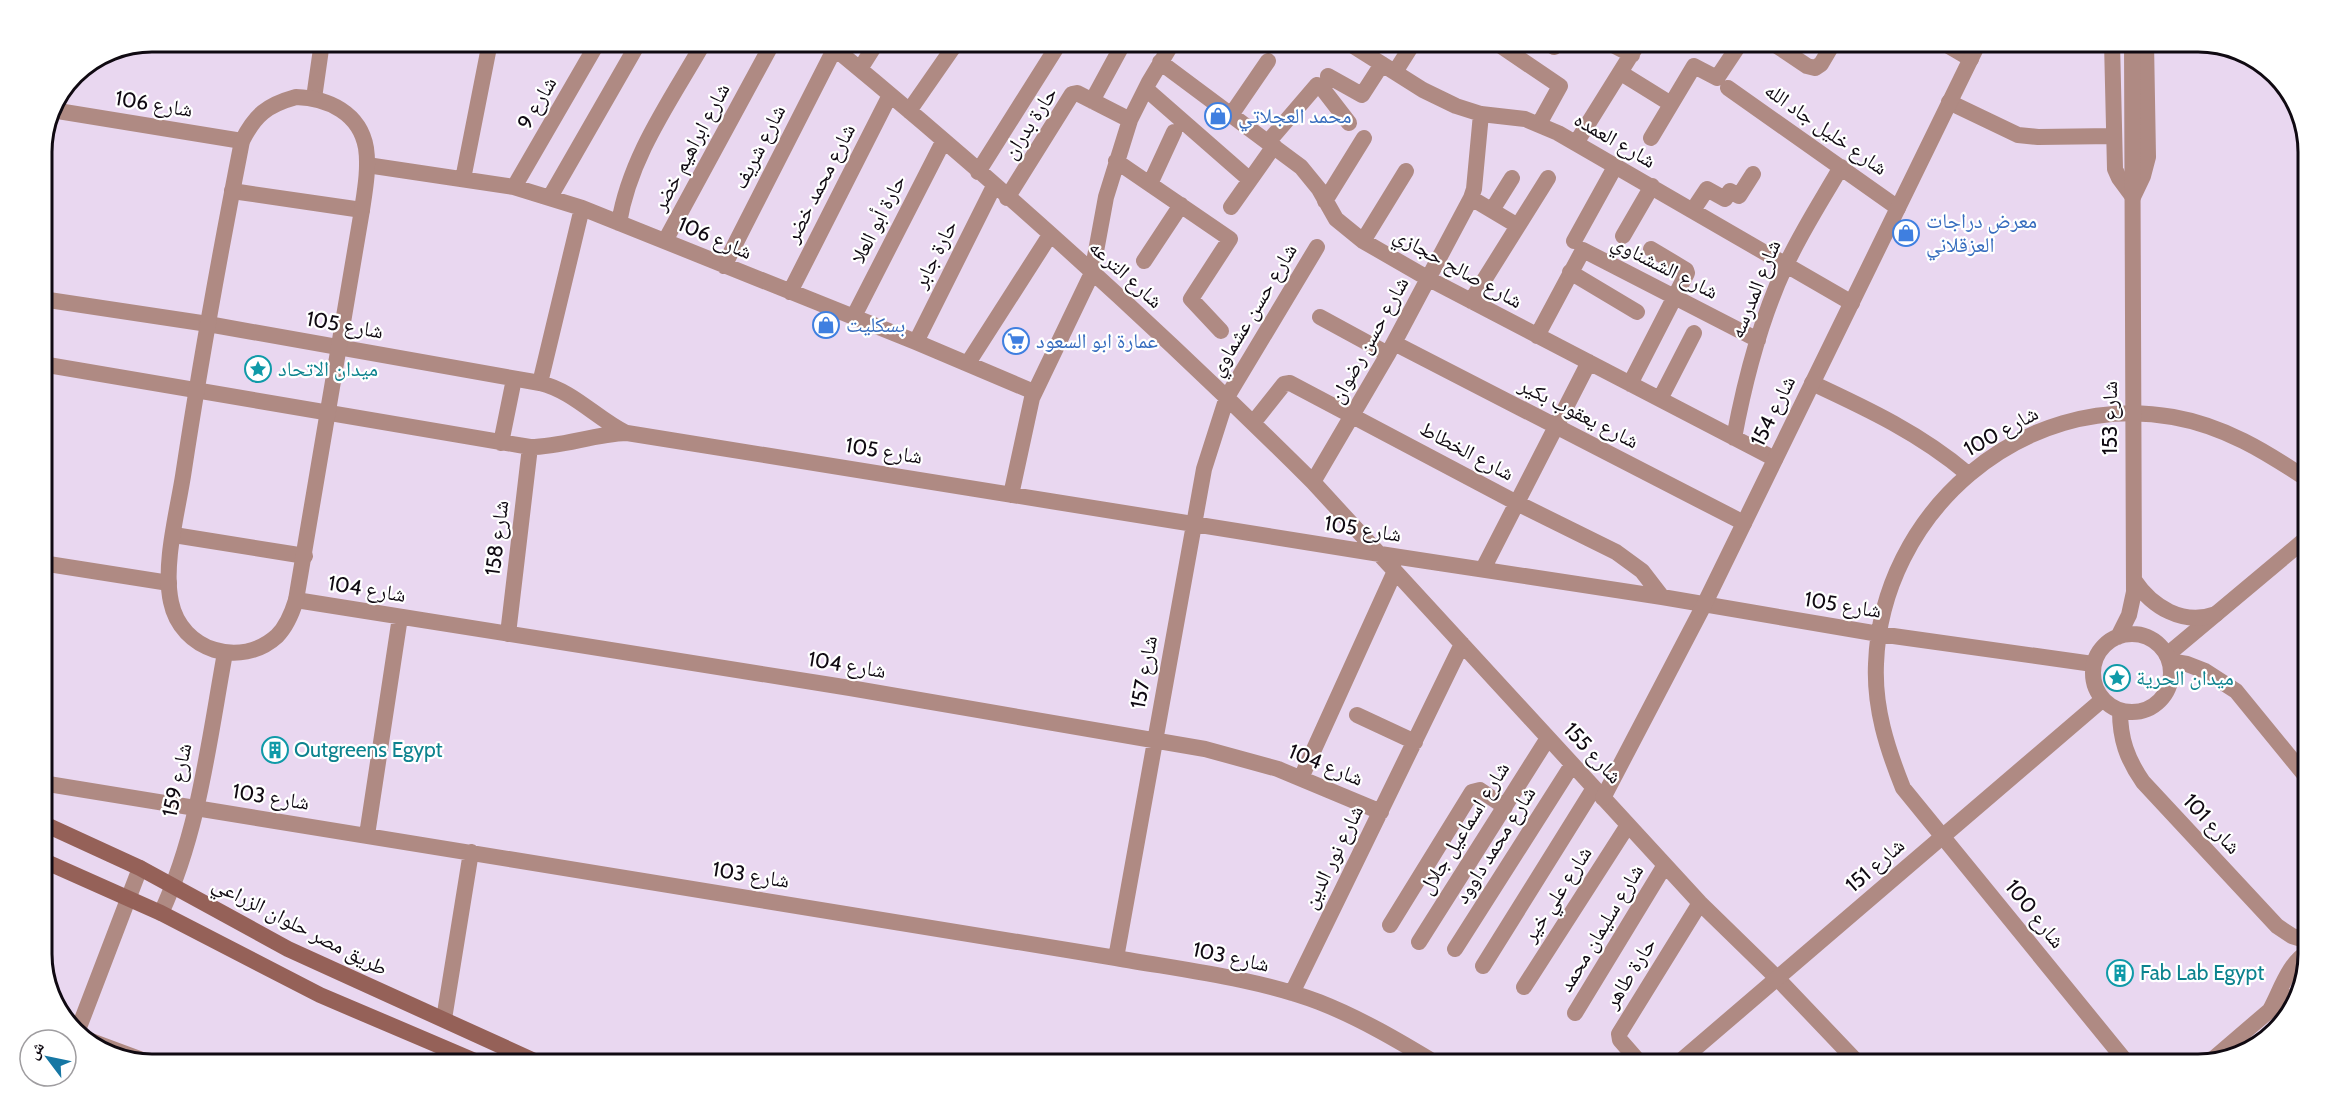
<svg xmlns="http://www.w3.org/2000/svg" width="2350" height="1106" font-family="Cabin,'Noto Naskh Arabic',sans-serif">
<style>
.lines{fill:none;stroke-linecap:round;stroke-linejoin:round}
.minor{stroke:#af8a83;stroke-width:16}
.tertiary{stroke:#af8a83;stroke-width:16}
.secondary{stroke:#956158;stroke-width:16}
.labels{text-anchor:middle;stroke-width:4.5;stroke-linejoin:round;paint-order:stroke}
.street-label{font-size:21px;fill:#100a12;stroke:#fff}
.shop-label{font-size:21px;fill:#366cbe;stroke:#fff;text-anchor:start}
.culture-label{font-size:21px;fill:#0d838f;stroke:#fff;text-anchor:start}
.rim{fill:none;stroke:#100a12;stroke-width:3}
</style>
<rect width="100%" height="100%" fill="#e9d7f0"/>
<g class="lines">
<path class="minor" d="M827,42C996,181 1159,329 1313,482L1700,903L1777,978L1859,1064
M1347,42L1423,90L1456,106L1481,114L1525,119L1558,133L1852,303
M1495,42L1560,86L1539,124
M1546,42L1554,47
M1607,42L1632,55
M1771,42L1807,66L1815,68L1821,64L1834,42
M1942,42L1971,59
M2112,42L2115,169L2119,178L2133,197L2143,176L2148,157L2146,42
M1160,62L1301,167L1319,189L1336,219L1363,241L1429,279L1775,459
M860,69L877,42
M1395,72L1414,42
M1621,73L1671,104
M1328,76L1362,95L1382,64
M1728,88L1898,208
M1146,89L1250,180
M314,98L322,42
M1092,101L1124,42
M1949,102L2018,135L2038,137L2114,136
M58,111L242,141
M909,111L957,42
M1231,115L1268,61
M1651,138L1694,66L1717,78L1741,42
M1268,142L1317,85L1322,88L1349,123
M1576,143L1639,42
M1116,161L1230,239L1191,299L1221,331
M367,165L514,187L582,208L916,342L1034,392
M978,172L1060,42
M463,179L490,42
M1150,184L1174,132
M514,187L598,42
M232,191L362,210
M550,197L639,42
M1007,198L1072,94L1077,93L1130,120
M1471,198L1518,226
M1325,201L1364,138
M1231,207L1274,146
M1492,210L1512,178
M1693,210L1707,189L1725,199L1730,191L1739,196L1753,174
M619,223C630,156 671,100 704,42
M1623,236L1652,186
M665,241L773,42
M1363,241L1406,171
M1574,241L1616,165
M1144,261L1181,205
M724,266L835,48
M1570,272L1637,312
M790,292L890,95
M42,299L208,324L540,383C573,391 596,418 626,433
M1471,301L1548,178
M854,316L943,142
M1320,317L1388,354
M1537,336L1583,250L1758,340
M916,342L994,186
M1394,343L1744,523
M968,363L1050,235
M42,364L530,447C563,447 593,434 627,433L1380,554L1662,597L1879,634L2093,664
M540,383L582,208
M1812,383C1868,409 1921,434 1968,474
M1630,384L1687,273L1686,270L1651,249
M1660,399L1694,333
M1253,423L1284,384L1290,383L1517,503L1616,552L1642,571L1662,597
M1734,438C1745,379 1760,321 1785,267C1801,232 1822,200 1841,167
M501,443L514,379
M1313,482L1388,354L1471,198L1474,189L1481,114
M1011,495L1032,398L1092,273L1106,197L1130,120L1149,82L1173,42
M174,535L305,556
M42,563L169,583
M1483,569L1589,362
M296,600L850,688L1205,749L1278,769L1381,812
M508,634L530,447
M2167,655L2308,537
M1357,715L1415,742
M1301,778L1395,571
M42,783L1116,958C1183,970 1255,978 1319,1002C1360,1018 1399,1041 1437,1064
M367,835L400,617
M1390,925L1472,792L1480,790L1505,807
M1419,942L1548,738
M1455,949L1572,765
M1116,958L1204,469L1227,397L1317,247
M1483,966L1594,788
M1524,987L1628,825
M1292,993L1462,644
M2270,1010C2280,992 2289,962 2308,952
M1575,1013L1665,865
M444,1019L471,852
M78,1030L140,868
M91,1041L153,1064
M2213,1059L2269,1011L2300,992
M1641,1064L1620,1040L1619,1034L1700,903
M2128,1064L1903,788C1887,748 1874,708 1876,664C1881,514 2021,390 2173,417C2224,426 2265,451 2308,480"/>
<path class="tertiary" d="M296,97C328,98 360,113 366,148C369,168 365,190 362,210L296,600C292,613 287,626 277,636C241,669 181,651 171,602C163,565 177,514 183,476C200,364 220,253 242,141C255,115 267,105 296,97Z
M2134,580C2152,607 2183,626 2216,614
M2093 673a39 39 0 1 1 78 0a39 39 0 1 1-78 0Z
M2118,637L2129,615L2134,592L2132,42
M2169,661L2187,664L2205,671L2236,691L2308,779
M2120,711C2120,739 2127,759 2143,782L2277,926L2292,936L2308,941
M1603,798L1704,605L1979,42
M161,913C199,832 209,740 225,653
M1677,1064L2102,700"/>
<path class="secondary" d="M42,823L140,868L288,949L541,1064
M42,860L161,913L320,995L482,1064"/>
</g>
<defs>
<symbol id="shop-ring" viewBox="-11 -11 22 22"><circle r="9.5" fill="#fff" stroke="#3f7fe0" stroke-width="1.5"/><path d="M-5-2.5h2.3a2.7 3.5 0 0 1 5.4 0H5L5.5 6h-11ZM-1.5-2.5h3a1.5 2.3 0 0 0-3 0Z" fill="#3f7fe0"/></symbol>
<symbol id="supermarket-ring" viewBox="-11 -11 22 22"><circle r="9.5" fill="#fff" stroke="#3f7fe0" stroke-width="1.5"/><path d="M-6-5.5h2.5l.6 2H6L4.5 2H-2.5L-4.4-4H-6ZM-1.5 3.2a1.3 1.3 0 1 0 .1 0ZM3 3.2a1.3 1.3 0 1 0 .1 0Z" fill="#3f7fe0"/></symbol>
<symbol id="sight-ring" viewBox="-11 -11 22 22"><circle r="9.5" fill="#fff" stroke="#0f9aa8" stroke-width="1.5"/><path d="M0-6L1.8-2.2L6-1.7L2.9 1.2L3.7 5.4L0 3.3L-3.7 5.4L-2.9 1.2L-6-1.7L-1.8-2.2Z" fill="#0f9aa8"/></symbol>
<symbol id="building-ring" viewBox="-11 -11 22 22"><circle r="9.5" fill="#fff" stroke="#0f9aa8" stroke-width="1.5"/><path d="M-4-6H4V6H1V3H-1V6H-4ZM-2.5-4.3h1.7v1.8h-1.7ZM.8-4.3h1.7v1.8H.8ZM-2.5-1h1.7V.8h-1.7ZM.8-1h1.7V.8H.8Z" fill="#0f9aa8"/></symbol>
</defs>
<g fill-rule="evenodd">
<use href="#shop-ring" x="1203" y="101" width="30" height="30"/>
<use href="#shop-ring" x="1891" y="218" width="30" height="30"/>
<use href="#shop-ring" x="811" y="310" width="30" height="30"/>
<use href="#supermarket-ring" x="1001" y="326" width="30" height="30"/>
<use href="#sight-ring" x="243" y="354" width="30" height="30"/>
<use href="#sight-ring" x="2102" y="663" width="30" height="30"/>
<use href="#building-ring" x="260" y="735" width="30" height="30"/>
<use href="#building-ring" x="2105" y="958" width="30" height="30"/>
</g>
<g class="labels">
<g class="street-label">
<text transform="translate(537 103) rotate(-60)" y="7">شارع 9</text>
<text transform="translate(154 104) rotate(9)" y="7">شارع 106</text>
<text transform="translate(1030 123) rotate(-57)" y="7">حارة بدران</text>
<text transform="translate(1826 129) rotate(35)" y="7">شارع خليل جاد الله</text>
<text transform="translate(1615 140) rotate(30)" y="7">شارع العمده</text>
<text transform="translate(691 147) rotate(-62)" y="7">شارع ابراهيم خضر</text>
<text transform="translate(759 147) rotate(-63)" y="7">شارع شريف</text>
<text transform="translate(820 183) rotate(-63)" y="7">شارع محمد خضر</text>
<text transform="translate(878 219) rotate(-63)" y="7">حارة أبو العلا</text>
<text transform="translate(715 238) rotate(23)" y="7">شارع 106</text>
<text transform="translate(935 254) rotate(-63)" y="7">حارة جابر</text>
<text transform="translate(1665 267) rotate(27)" y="7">شارع الششناوي</text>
<text transform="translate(1458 268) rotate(29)" y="7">شارع صالح حجازي</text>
<text transform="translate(1126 274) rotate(42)" y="7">شارع الترعه</text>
<text transform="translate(1755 289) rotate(-68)" y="7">شارع المدرسه</text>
<text transform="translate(1253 310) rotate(-59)" y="7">شارع حسن عشماوي</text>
<text transform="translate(345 325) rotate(10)" y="7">شارع 105</text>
<text transform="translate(1369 340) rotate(-61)" y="7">شارع حسن رضوان</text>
<text transform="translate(1773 411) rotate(-64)" y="7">شارع 154</text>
<text transform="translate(1579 413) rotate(27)" y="7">شارع يعقوب بكير</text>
<text transform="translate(2110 418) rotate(-90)" y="7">شارع 153</text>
<text transform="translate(2001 431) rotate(-29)" y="7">شارع 100</text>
<text transform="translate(884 451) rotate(9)" y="7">شارع 105</text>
<text transform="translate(1467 451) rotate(28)" y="7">شارع الخطاط</text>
<text transform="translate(1363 529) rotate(9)" y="7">شارع 105</text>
<text transform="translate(497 538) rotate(-83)" y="7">شارع 158</text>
<text transform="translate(367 589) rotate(9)" y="7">شارع 104</text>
<text transform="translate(1843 605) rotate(9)" y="7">شارع 105</text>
<text transform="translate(847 665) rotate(9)" y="7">شارع 104</text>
<text transform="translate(1144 672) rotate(-80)" y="7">شارع 157</text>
<text transform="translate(1593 753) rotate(47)" y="7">شارع 155</text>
<text transform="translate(1326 765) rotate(22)" y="7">شارع 104</text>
<text transform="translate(177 780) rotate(-78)" y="7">شارع 159</text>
<text transform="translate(271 797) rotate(9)" y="7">شارع 103</text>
<text transform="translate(2212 824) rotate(47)" y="7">شارع 101</text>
<text transform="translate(1464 828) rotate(-58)" y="7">شارع اسماعيل جلال</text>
<text transform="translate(1495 845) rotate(-58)" y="7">شارع محمد داوود</text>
<text transform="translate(1333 857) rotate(-64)" y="7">شارع نور الدين</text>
<text transform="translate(1875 865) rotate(-41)" y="7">شارع 151</text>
<text transform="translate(751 875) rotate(9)" y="7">شارع 103</text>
<text transform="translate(1557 894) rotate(-57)" y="7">شارع علي خير</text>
<text transform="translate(2035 914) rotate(51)" y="7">شارع 100</text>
<text transform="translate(300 926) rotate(27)" y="7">طريق مصر حلوان الزراعي</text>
<text transform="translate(1601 928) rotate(-59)" y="7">شارع سليمان محمد</text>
<text transform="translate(1231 957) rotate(12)" y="7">شارع 103</text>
<text transform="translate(1630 973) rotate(-58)" y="7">حارة طاهر</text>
</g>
<g class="shop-label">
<text x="1238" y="123">محمد العجلاتي</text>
<text x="1926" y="228">معرض دراجات<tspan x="1926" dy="24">العزقلاني</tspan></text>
<text x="846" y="332">بسكليت</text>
<text x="1036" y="348">عمارة ابو السعود</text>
</g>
<g class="culture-label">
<text x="278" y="376">ميدان الاتحاد</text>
<text x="2136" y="685">ميدان الحرية</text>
<text x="294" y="757">Outgreens Egypt</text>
<text x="2140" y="980">Fab Lab Egypt</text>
</g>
</g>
<path d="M0 0H2350V1106H0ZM152 52H2198A100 100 0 0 1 2298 152V954A100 100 0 0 1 2198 1054H152A100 100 0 0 1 52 954V152A100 100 0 0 1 152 52Z" fill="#fff" fill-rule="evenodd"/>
<path class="rim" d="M152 52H2198A100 100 0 0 1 2298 152V954A100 100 0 0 1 2198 1054H152A100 100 0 0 1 52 954V152A100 100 0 0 1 152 52Z"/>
<g transform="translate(48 1058) rotate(302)"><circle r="28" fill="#ffffff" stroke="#9f9da0" stroke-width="1.5"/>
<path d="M0-4.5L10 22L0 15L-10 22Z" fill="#1677a4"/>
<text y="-9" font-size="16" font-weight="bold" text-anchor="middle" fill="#100a12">ش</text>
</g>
</svg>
